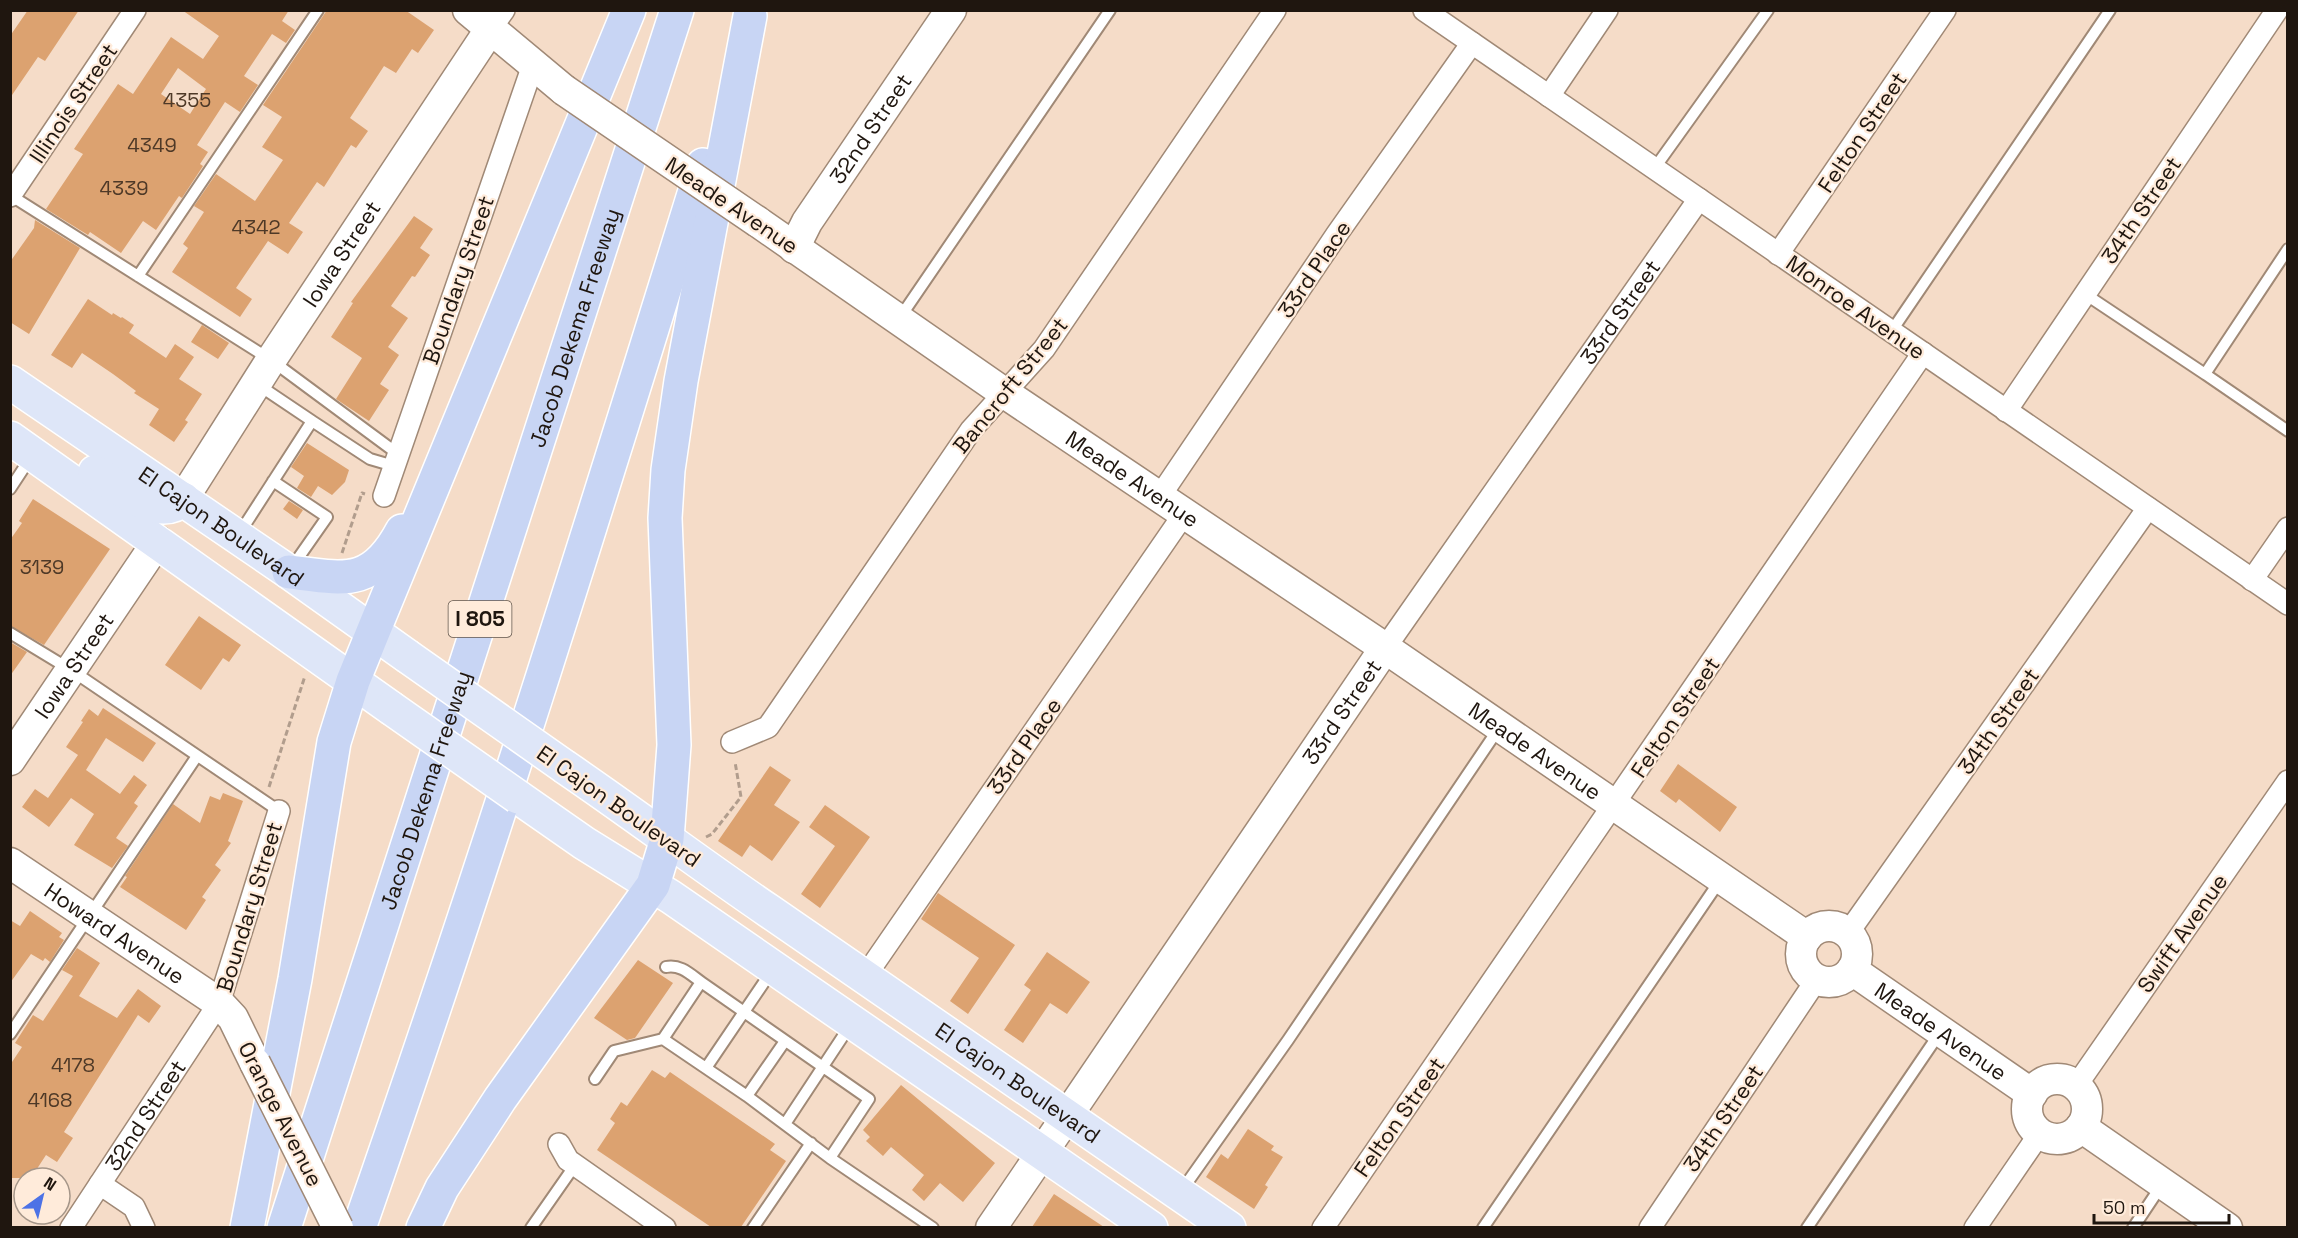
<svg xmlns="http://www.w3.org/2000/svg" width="2298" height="1238" font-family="'Space Grotesk',sans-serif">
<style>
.building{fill:#dca270;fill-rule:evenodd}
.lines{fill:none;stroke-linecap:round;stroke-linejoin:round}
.lane-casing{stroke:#a08976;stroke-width:14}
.street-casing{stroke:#a08976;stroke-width:24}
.secondary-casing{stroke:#a08976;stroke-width:33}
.primary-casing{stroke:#fff;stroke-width:36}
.highway-casing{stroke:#fff;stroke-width:36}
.path{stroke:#b19d8d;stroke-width:3;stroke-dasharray:6 3;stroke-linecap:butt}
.lane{stroke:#fff;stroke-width:10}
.street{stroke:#fff;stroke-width:21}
.secondary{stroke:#fff;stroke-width:30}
.primary{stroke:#dee6f8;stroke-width:33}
.highway{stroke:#c8d5f4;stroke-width:33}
.secondary-bridge-casing{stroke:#a08976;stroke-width:33;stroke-linecap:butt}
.primary-bridge-casing{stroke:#fff;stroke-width:36;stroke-linecap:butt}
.secondary-bridge{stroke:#fff;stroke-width:30}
.primary-bridge{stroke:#dee6f8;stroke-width:33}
.labels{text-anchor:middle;stroke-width:4.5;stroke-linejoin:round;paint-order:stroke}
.number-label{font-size:20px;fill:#4e3927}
.shield{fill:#ffebda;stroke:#62564c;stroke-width:1.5}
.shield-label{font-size:21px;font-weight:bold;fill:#1f160f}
.street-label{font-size:22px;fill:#1f160f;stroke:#ffebda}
</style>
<rect width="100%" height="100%" fill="#f5dcc8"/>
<path class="building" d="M28,10H79L45,61L38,57L10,98V36Z
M182,10H289L282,21L295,30L286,43L272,34L244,76L258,85L240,112L225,102L197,145L208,152L200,164L203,166L182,198L179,196L156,230L143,221L121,253L90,232L88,235L46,209L83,154L74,149L118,84L133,94L171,37L203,59L219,36ZM178,68L206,89L190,114L161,94Z
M327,10H405L434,30L418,53L412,49L396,73L384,66L350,118L368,131L356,148L351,145L324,187L317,182L289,223L303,232L288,254L268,241L236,288L252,299L240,317L172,272L188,248L183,244L204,212L194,206L216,174L255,201L283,160L262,147L282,117L263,105Z
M414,216L433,229L420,248L430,255L415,277L412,276L391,306L408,318L388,347L399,355L380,384L389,390L369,421L336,399L362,358L331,337L353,303L351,302Z
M35,220L80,248L29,334L10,322V262L34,228Z
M88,299L112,315L113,313L121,318L122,317L134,325L129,333L166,358L175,344L194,357L179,379L202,394L185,420L188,422L174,442L149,425L159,409L134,393L136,391L113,374L82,353L72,368L51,355Z
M202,325L229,343L218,359L191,342Z
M307,443L349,470L345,482L332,495L318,486L311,497L297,488L304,476L291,467Z
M33,499L110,549L44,645L10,626V540L22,523L19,521Z
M289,501L303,510L297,519L283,509Z
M199,616L241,645L229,662L223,658L201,690L165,665Z
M10,642L27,652L10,676Z
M103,708L156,743L143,762L106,738L86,770L120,794L134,775L147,785L134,803L138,806L116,838L128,846L112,868L74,845L94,814L71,798L49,827L22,807L35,789L48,798L78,755L66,747L83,722L81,721L89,709L98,716Z
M1678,764L1737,807L1720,832L1679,799L1676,803L1660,791Z
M770,766L791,780L774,805L800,822L772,861L750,845L742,857L718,841Z
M223,793L243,801L228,841L231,843L215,865L221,870L202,897L206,900L186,930L120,887L127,877L125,876L173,804L200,823L210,796L220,800Z
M825,805L870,837L820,908L801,894L835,846L809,827Z
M938,893L1015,945L968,1014L950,1001L979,958L921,919Z
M30,911L62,933L59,937L64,940L50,962L45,958L43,961L31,954L10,983V920L20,926Z
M77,948L100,963L79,996L117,1018L138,989L161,1006L149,1023L138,1015L64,1132L73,1138L57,1162L46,1155L31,1178H10V1065L22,1047L15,1043L33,1015L43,1021L73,976L62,970Z
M1047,952L1090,982L1067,1014L1050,1003L1023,1043L1004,1030L1031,990L1024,985Z
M638,960L673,983L635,1038L627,1040L594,1018Z
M652,1070L665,1078L670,1072L775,1144L770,1150L786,1161L741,1227H711L597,1150L615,1123L610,1119L621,1102L627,1106Z
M901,1085L995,1163L963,1202L940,1183L924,1201L912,1190L924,1175L891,1147L883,1156L866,1141L870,1137L863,1130Z
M1248,1129L1274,1146L1271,1150L1283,1157L1265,1185L1268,1187L1254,1209L1206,1177L1221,1154L1228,1159Z
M1054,1194L1104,1227H1032Z"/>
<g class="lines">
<defs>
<path id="lane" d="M1654,169L1768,10
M10,195L271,360L398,454
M138,276L318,10
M2085,294L2205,374L2288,249
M899,319L1110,10
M1891,332L2110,10
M2205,374L2288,431
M312,421L370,459L394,466
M273,481L327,517L292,567
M10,489L31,457
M239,534L312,421L257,384
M10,633L71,670L279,811
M666,967C680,964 690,974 701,982
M10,1034L197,756
M706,1068L771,972
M595,1079L614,1051L663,1039
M747,1096L785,1041
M785,1124L851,1024
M830,1158L869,1099L701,982L663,1039L747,1096L830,1158L933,1228
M1182,1190L1288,1040L1499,728
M531,1228L575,1165
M753,1228L811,1143
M1483,1228L1721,879
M1807,1228L1939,1034
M2133,1228L2161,1186"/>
<g id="street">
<path d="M1424,10L2288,604"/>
<path d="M491,28L504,10"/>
<path d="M1549,96L1607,10"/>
<path d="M10,196L135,10"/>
<path d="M1778,254L1945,10"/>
<path d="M2006,411L2277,10"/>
<path d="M384,496L533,65"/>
<path d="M1160,496L1337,234L1472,43"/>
<path d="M2252,580L2288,528"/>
<path id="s1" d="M1385,648L1699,199"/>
<path d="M732,742L768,727L971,430L1044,349L1275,10"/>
<path d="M1848,933L2148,508"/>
<path d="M864,978L1184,514"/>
<path d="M2076,1086L2288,781"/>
<path d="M559,1144L568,1160L665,1228"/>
<path d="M100,1184L134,1207L144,1228"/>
<path id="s2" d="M71,1228L219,1003L279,811"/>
<path d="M1323,1228L1923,353"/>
<path d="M1650,1228L1817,979"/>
<path d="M1975,1228L2040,1133"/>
</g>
<g id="secondary">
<path d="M468,10L564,90"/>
<path id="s3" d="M758,222L1003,392L1385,648L1807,937"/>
<path id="s4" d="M794,248L807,222L951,10"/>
<path id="s5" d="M183,499L271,360L491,28"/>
<path id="s6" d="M10,760L158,541"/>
<path id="s7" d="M10,863L219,1003L233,1018L255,1063"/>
<circle cx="1829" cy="954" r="28"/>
<path id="s8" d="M1852,970L2032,1094"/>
<circle cx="2057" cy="1109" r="30"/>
<path d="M2081,1127L2227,1228"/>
<path id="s9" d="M991,1228L1385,648"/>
</g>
<g id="primary">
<path id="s10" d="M10,382L289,572L407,656"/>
<path d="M10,438L391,708"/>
<path d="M95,472C118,486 158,523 183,499"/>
<path id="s11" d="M565,767C634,814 700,864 769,911L1229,1228"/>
<path d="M518,797L584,843L671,897L1151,1228"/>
</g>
<g id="highway">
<path d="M289,572C345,579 372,587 402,531"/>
<path d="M247,1228L295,979L334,742L353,681L373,632L629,10"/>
<path id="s12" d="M284,1228L677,10"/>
<path d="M359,1228C482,876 593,520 703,165"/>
<path d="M423,1228L442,1188L500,1099L653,885L667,839L674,745L665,518L668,470L681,381L750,16"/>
</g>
</defs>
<use href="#lane" class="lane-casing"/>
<use href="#street" class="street-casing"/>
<use href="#secondary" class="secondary-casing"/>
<use href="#primary" class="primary-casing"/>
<use href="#highway" class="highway-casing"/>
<path class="path" d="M342,553L362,493L365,494
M269,787L305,676
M706,837L712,834L741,797L735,762"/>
<use href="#lane" class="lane"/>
<use href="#street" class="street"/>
<use href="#secondary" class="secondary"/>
<use href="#primary" class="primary"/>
<use href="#highway" class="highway"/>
<defs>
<path id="secondary-bridge" d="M564,90L758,222
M255,1063L338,1228"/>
<path id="primary-bridge" d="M407,656L565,767
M391,708L518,797"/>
</defs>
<use href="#secondary-bridge" class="secondary-bridge-casing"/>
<use href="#primary-bridge" class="primary-bridge-casing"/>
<use href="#secondary-bridge" class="secondary-bridge"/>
<use href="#primary-bridge" class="primary-bridge"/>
</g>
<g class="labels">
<g class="number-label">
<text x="187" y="107">4355</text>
<text x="152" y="152">4349</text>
<text x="124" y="195">4339</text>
<text x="256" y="234">4342</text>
<text x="42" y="574">3139</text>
<text x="73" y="1072">4178</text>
<text x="50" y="1107">4168</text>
</g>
<rect class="shield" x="448.5" y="601" width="63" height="36" rx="4.5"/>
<g class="shield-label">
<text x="480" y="626">I 805</text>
</g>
<g class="street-label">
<text transform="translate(73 103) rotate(-56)" y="8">Illinois Street</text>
<text dy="8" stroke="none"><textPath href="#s4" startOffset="142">32nd Street</textPath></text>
<text transform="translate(1862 132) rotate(-56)" y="8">Felton Street</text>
<text transform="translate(732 205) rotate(34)" y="8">Meade Avenue</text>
<text transform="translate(2141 210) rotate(-56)" y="8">34th Street</text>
<text dy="8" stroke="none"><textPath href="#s5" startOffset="292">Iowa Street</textPath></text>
<text transform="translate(1314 269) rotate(-56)" y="8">33rd Place</text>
<text transform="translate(458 280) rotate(-71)" y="8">Boundary Street</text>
<text transform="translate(1856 307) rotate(35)" y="8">Monroe Avenue</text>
<text dy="8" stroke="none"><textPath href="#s1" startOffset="410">33rd Street</textPath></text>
<text dy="8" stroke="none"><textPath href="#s12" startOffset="946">Jacob Dekema Freeway</textPath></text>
<text transform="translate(1010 385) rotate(-51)" y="8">Bancroft Street</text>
<text dy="8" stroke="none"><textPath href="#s3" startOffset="454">Meade Avenue</textPath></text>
<text dy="8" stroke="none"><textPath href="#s10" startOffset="256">El Cajon Boulevard</textPath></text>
<text dy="8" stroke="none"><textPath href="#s6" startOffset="114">Iowa Street</textPath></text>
<text dy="8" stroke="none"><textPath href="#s9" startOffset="624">33rd Street</textPath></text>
<text transform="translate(1675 717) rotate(-56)" y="8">Felton Street</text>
<text transform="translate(1998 721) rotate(-55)" y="8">34th Street</text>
<text transform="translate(1024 746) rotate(-55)" y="8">33rd Place</text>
<text dy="8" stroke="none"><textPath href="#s3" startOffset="940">Meade Avenue</textPath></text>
<text dy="8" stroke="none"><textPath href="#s12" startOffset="460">Jacob Dekema Freeway</textPath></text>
<text transform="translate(619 806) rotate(35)" y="8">El Cajon Boulevard</text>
<text transform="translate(249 907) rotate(-73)" y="8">Boundary Street</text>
<text dy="8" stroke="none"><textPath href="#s7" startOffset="126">Howard Avenue</textPath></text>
<text transform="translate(2182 933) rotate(-55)" y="8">Swift Avenue</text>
<text dy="8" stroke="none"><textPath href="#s8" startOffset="108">Meade Avenue</textPath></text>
<text dy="8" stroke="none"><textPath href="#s11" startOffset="552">El Cajon Boulevard</textPath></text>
<text transform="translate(281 1114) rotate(63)" y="8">Orange Avenue</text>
<text dy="8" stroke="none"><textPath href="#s2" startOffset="135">32nd Street</textPath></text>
<text transform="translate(1399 1117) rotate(-55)" y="8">Felton Street</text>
<text transform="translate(1723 1118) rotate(-56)" y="8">34th Street</text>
</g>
</g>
<rect width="2298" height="1238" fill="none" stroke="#1f160f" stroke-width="24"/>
<g transform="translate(42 1196) rotate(34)"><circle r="28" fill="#ffebda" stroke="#a59689" stroke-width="1.5"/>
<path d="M0-4.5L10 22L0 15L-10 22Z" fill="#4d72e6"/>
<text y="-9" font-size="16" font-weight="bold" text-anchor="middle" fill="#1f160f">N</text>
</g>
<path d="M2094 1214v9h135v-9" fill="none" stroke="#1f160f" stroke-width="3"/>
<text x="2103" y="1214" font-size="18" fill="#1f160f" stroke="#ffebda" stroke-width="4.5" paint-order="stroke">50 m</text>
</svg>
